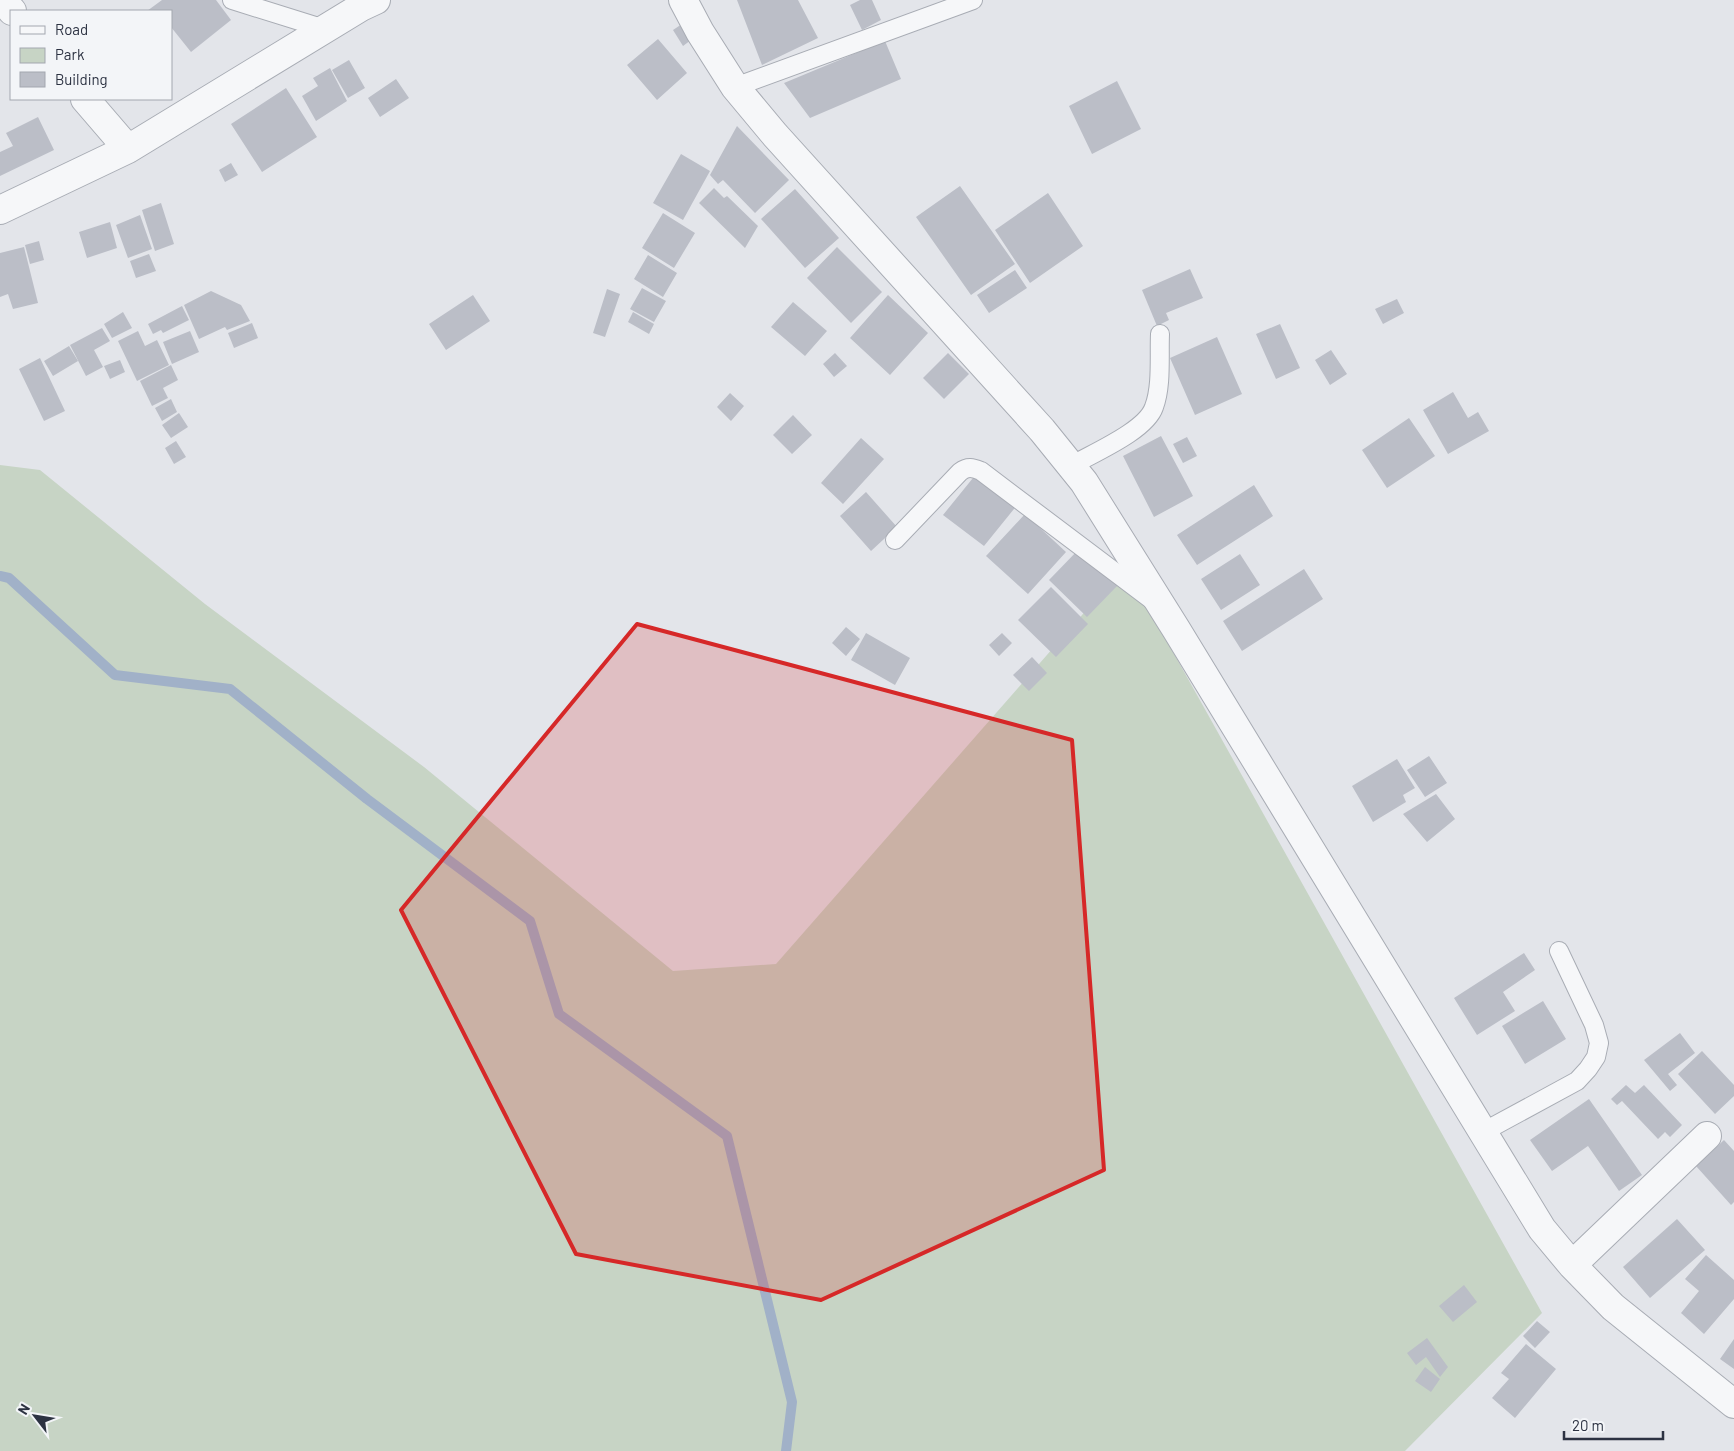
<svg xmlns="http://www.w3.org/2000/svg" width="1734" height="1451" font-family="Barlow,sans-serif">
<style>
.green{fill:#c7d4c5}
.lines{fill:none;stroke-linecap:round;stroke-linejoin:round}
.stream{stroke:#a1b1c8;stroke-width:10}
.building{fill:#bbbec7}
.lane-casing{stroke:#a8acb4;stroke-width:20}
.street-casing{stroke:#a8acb4;stroke-width:30}
.lane{stroke:#f6f7f9;stroke-width:18}
.street{stroke:#f6f7f9;stroke-width:28}
.marked{fill:#d62828;fill-opacity:0.2;stroke:#d62828;stroke-width:4;stroke-linejoin:round}
</style>
<rect width="100%" height="100%" fill="#e3e5ea"/>
<path class="green" d="M0,465L40,470L205,604L424,767L673,971L776,964L1125,566L1542,1313L1405,1451H0Z"/>
<g class="lines">
<path class="stream" d="M0,576L9,578L115,675L230,689L367,799L530,921L559,1014L727,1136L792,1402L786,1451"/>
</g>
<path class="building" d="M162,0H216L231,20L191,52L171,27V11H147Z
M737,0H798L818,38L762,65Z
M860,0H872L881,20L862,30L850,5Z
M685,22L695,37L683,46L673,30Z
M658,39L687,73L657,100L627,65Z
M885,41L901,79L810,118L784,83Z
M349,60L365,88L348,98L332,70Z
M330,68L347,101L316,121L302,96L318,86L313,78Z
M396,79L409,98L380,117L368,98Z
M1117,81L1141,129L1092,154L1069,106Z
M286,88L317,137L262,172L231,124Z
M38,117L54,150L0,176V152L13,146L6,133Z
M737,126L789,180L755,213L723,180L718,184L710,175Z
M681,154L710,171L683,220L653,203Z
M231,163L238,175L225,182L219,170Z
M960,186L1015,264L971,295L916,217Z
M714,188L724,198L727,196L758,226L745,248L699,203Z
M795,189L839,238L805,268L761,219Z
M1048,193L1083,246L1030,283L995,230Z
M161,203L174,244L155,251L142,210Z
M663,213L695,233L674,268L642,248Z
M140,215L152,249L128,258L116,225Z
M110,222L117,248L87,258L79,232Z
M39,241L44,260L30,264L25,245Z
M24,247L38,303L13,309L8,294L0,297V253Z
M837,247L882,292L851,323L807,278Z
M149,254L156,271L136,278L130,261Z
M648,255L677,273L663,297L634,279Z
M1190,269L1203,298L1166,313L1169,320L1157,326L1142,290Z
M1015,270L1027,288L989,313L977,295Z
M642,288L666,301L654,322L630,309Z
M607,289L620,294L605,337L593,333Z
M211,291L241,305L250,321L227,330L225,327L199,339L184,305Z
M473,295L490,321L446,350L429,324Z
M888,295L928,333L890,375L850,338Z
M1397,299L1404,313L1383,324L1375,309Z
M793,302L827,331L805,356L771,327Z
M182,306L189,320L163,333L161,330L153,334L148,324Z
M123,312L132,328L112,338L104,324Z
M633,312L654,324L649,334L628,322Z
M252,323L258,338L234,348L228,333Z
M1280,324L1300,368L1276,379L1256,334Z
M102,328L110,341L94,350L103,367L86,376L70,345Z
M138,331L145,346L157,340L169,365L137,381L118,341Z
M190,331L199,352L172,364L163,342Z
M1217,337L1242,394L1195,415L1170,358Z
M69,346L78,361L53,376L44,361Z
M1331,350L1347,374L1330,385L1315,360Z
M835,353L847,366L834,377L823,364Z
M948,353L969,374L944,399L923,378Z
M40,358L65,411L44,421L19,369Z
M120,360L125,372L110,379L104,366Z
M171,365L178,380L163,388L168,398L152,406L140,381Z
M1453,392L1468,418L1478,412L1489,431L1448,454L1423,410Z
M730,393L744,406L731,421L717,407Z
M171,399L177,412L162,421L155,408Z
M179,413L188,427L171,438L162,425Z
M793,415L812,435L792,454L773,435Z
M1409,418L1435,456L1387,488L1362,450Z
M1161,436L1193,496L1154,517L1123,456Z
M1187,437L1197,456L1183,463L1173,444Z
M861,438L884,459L843,504L821,483Z
M176,441L186,457L174,464L165,448Z
M977,473L1018,504L984,546L943,515Z
M1254,485L1273,516L1197,565L1177,535Z
M866,492L897,527L871,551L840,516Z
M1025,514L1066,552L1028,594L986,556Z
M1080,548L1118,585L1087,617L1049,580Z
M1240,554L1260,585L1221,610L1201,579Z
M1304,569L1323,599L1242,651L1223,621Z
M1051,587L1088,624L1056,657L1018,620Z
M846,627L860,639L846,656L832,643Z
M866,633L910,658L895,685L851,660Z
M1002,633L1012,643L999,656L989,645Z
M1032,657L1047,673L1029,691L1013,675Z
M1429,756L1447,783L1425,797L1407,770Z
M1397,759L1415,788L1403,795L1406,802L1373,822L1352,786Z
M1436,794L1455,819L1427,842L1403,814Z
M1524,953L1535,970L1503,992L1515,1011L1477,1035L1454,998Z
M1543,1001L1566,1039L1525,1064L1502,1026Z
M1680,1033L1695,1053L1668,1074L1677,1085L1670,1091L1644,1060Z
M1702,1051L1734,1085V1096L1715,1114L1678,1074Z
M1626,1085L1635,1093L1644,1085L1682,1125L1670,1137L1665,1132L1658,1139L1622,1101L1617,1105L1611,1099Z
M1589,1099L1642,1175L1619,1191L1588,1146L1552,1171L1530,1140Z
M1724,1140L1734,1151V1202L1731,1205L1696,1166Z
M1677,1219L1705,1250L1650,1298L1623,1267Z
M1706,1255L1734,1280V1299L1704,1334L1681,1313L1699,1291L1685,1279Z
M1464,1285L1477,1302L1453,1322L1439,1306Z
M1537,1321L1550,1332L1535,1348L1523,1336Z
M1427,1338L1448,1367L1440,1377L1426,1357L1416,1365L1407,1353Z
M1734,1339V1369L1720,1359Z
M1526,1344L1556,1369L1515,1418L1492,1398L1509,1379L1501,1373Z
M1425,1367L1440,1379L1431,1392L1415,1381Z"/>
<g class="lines">
<defs>
<path id="lane" d="M232,0L325,29
M735,87L973,0
M1071,466C1093,453 1146,431 1154,407C1162,386 1159,356 1160,334
M895,540L960,472C968,466 973,468 981,471L1152,600
M1483,1132L1577,1081L1588,1069L1596,1057L1599,1043L1594,1025L1559,951"/>
<path id="street" d="M2,0L12,11
M683,0L700,32L735,87L775,135L1042,430L1084,482L1176,629L1542,1229L1572,1265L1613,1307L1734,1404
M85,99L128,149
M0,210L128,149L361,7L376,0
M1572,1265L1707,1136"/>
</defs>
<use href="#lane" class="lane-casing"/>
<use href="#street" class="street-casing"/>
<use href="#lane" class="lane"/>
<use href="#street" class="street"/>
</g>
<path class="marked" d="M637,624L1072,740L1104,1170L821,1300L576,1254L401,910Z"/>
<rect x="10" y="10" width="162" height="90" fill="#f3f5f8" stroke="#a3a7af"/>
<rect x="20" y="26" width="25" height="8" fill="#f6f7f9" stroke="#a3a7af"/>
<text x="55" y="35" font-size="15" fill="#2c3242">Road</text>
<rect x="20" y="48" width="25" height="15" fill="#c7d4c5" stroke="#a3a7af"/>
<text x="55" y="60" font-size="15" fill="#2c3242">Park</text>
<rect x="20" y="72" width="25" height="15" fill="#bbbec7" stroke="#a3a7af"/>
<text x="55" y="85" font-size="15" fill="#2c3242">Building</text>
<g transform="translate(35 1416) rotate(301)" stroke="#f3f5f8" stroke-width="4" paint-order="stroke">
<path d="M0-4L9 19L0 12L-9 19Z" fill="#2c3242"/>
<text y="-8" font-size="14" font-weight="bold" text-anchor="middle" fill="#2c3242">N</text>
</g>
<path d="M1564 1431v8h99v-8" fill="none" stroke="#2c3242" stroke-width="2.5"/>
<text x="1572" y="1431" font-size="15" fill="#2c3242" stroke="#f3f5f8" stroke-width="4" paint-order="stroke">20 m</text>
</svg>
